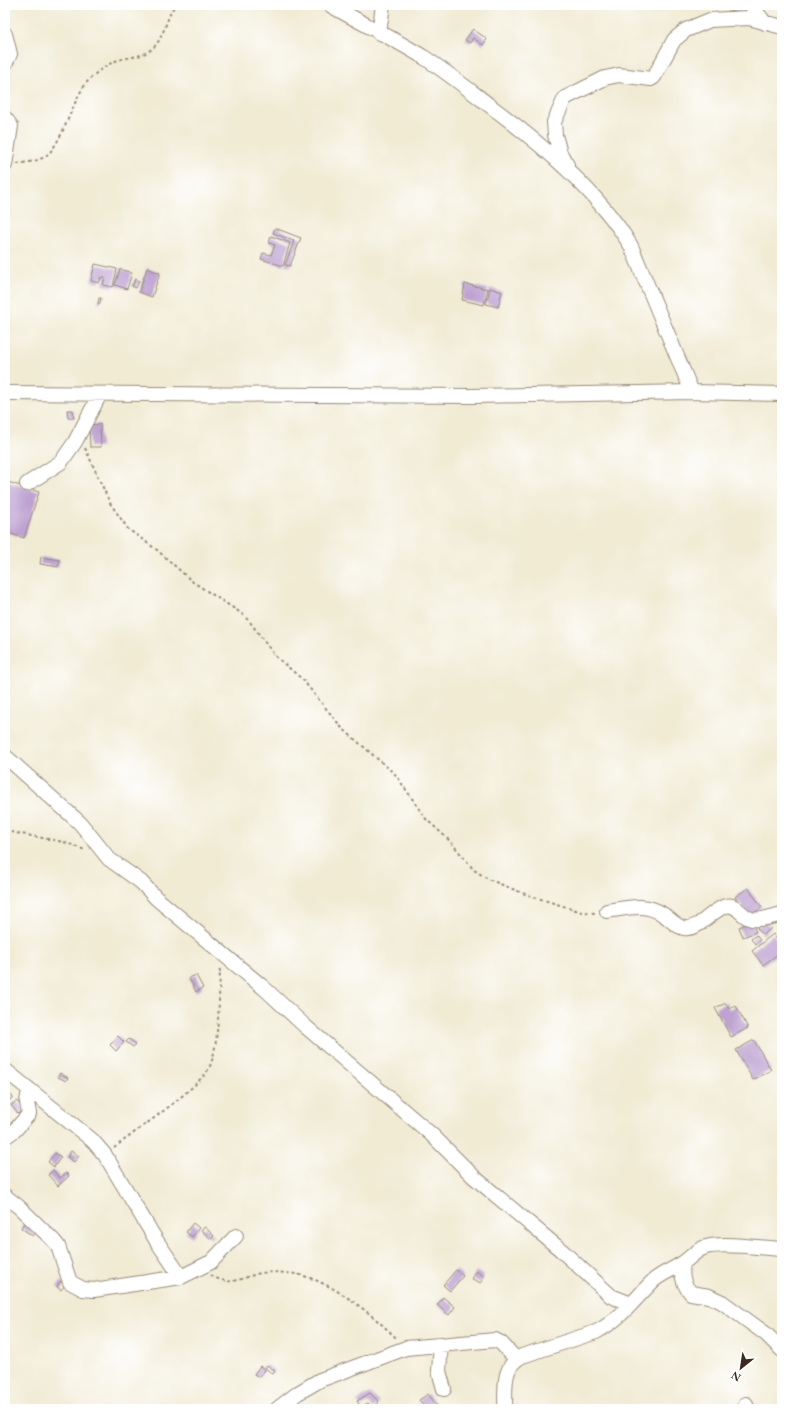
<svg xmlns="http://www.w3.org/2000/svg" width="787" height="1414" font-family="'EB Garamond',serif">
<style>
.building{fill:#bea2d1}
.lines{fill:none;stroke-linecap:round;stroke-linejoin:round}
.minor-casing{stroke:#968a79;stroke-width:16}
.path{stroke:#968a79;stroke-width:2;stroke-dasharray:3 3;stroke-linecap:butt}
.minor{stroke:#fff;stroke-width:14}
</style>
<rect width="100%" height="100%" fill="#fff"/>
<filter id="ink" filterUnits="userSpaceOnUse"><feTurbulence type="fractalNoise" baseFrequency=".025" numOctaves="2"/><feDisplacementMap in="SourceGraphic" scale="8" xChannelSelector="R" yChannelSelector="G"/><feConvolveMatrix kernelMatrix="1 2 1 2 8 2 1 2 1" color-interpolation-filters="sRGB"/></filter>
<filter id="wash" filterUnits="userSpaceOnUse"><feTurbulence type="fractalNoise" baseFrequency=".012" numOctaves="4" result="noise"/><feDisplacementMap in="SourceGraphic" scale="16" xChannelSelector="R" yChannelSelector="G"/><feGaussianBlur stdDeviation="0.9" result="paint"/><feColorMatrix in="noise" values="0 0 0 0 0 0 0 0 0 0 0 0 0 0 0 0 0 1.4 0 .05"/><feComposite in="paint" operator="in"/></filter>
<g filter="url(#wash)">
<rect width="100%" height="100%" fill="#f1ebd4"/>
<g id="blocks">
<path class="building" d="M473,29L487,39L483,45L473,38L470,43L465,40Z
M275,228L301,238L290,266L285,265L294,241L273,233Z
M271,236L290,243L283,266L261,259L263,253L271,255L275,245L269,243Z
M95,264L117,269L113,287L103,285L105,278L101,277L99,283L91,281Z
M147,268L160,273L152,297L139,292Z
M120,269L132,273L127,289L115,285Z
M135,279L139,281L136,288L132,286Z
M465,284L488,289L484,305L462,300Z
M490,288L502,292L498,307L486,304Z
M99,298H101L100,304H98Z
M67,410H73L74,418H68Z
M100,424L101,447H90L89,425Z
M5,481L39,492L24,538L5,532Z
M41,557L60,560L58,567L40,564Z
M748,888L762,907L750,916L735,897Z
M765,921L771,928L763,935L757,928Z
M752,922L756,932L743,937L739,927Z
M773,934L782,946V951L763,965L752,951Z
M756,935L760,940L755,944L751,939Z
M196,975L203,988L196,992L189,978Z
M726,1003L729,1009L736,1006L748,1028L731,1037L715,1008Z
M118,1036L124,1042L116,1051L110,1045Z
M129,1039L136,1044L133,1047L126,1042Z
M754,1040L771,1070L753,1080L736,1050Z
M60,1073L68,1078L66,1081L58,1077Z
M5,1090L13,1097L7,1103L5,1100Z
M17,1101L24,1110L18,1114L11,1105Z
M71,1151L79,1156L74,1162L67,1157Z
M55,1153L61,1157L54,1167L48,1162Z
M53,1170L60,1178L66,1173L69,1176L58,1186L48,1175Z
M26,1220L37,1231L33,1236L21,1228Z
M193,1223L199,1228L192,1237L186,1232Z
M205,1227L214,1236L211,1239L201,1230Z
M456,1270L463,1276L450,1291L443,1285Z
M476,1271L484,1276L481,1283L472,1279Z
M61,1281L65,1285L61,1290L57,1287Z
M443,1297L455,1307L449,1315L437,1305Z
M267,1365L275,1371L273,1374L265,1368Z
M260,1366L265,1370L259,1377L254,1374Z
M370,1393L379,1402L373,1408L368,1403L361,1407L357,1401Z
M428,1394L438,1407L436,1409H426L419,1400Z"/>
</g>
</g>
<g filter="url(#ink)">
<use href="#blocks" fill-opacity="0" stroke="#968a79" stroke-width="1"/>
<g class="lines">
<defs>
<path id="minor" d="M330,5C361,23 395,39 425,58C448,73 468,89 489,105C540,143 598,191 631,246L692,392
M751,5L765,23
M379,33L383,5
M5,34L10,54L5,64
M5,118L11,126L5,165
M567,165L560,153L555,135L554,122L565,98L605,78L619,75L651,79L654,77L674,40L686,30L710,20L749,18L782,27
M5,393L470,396L692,392L782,394
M27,484L61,462L75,442L100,394
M5,756L80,823L109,859L141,882L156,898L264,988L306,1027L432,1135L474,1177L561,1250L611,1296L631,1304
M607,911C627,908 646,902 664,915C670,919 676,927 684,928C700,930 711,910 726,906C738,903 741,918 752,919C761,921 773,916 782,914
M5,1070L92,1140L105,1155L156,1240L181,1277
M5,1137L15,1130L29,1114L27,1102L29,1089
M5,1196L19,1207L54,1241L58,1246L70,1282L83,1289L94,1290L181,1277L211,1262L236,1236
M683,1263C681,1274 683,1285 691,1293L709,1296L722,1302L766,1334L782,1350
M441,1344L439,1371L444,1389
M277,1409L298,1393L320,1380L406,1348L495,1340L501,1343L516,1359
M505,1409C506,1389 501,1367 522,1356L596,1332C621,1319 633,1301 652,1282C660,1274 672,1270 681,1264C690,1259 695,1250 706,1247C724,1242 762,1248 782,1249
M744,1409L746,1404"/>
</defs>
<use href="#minor" class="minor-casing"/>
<path class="path" d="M17,164C26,162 36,162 44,157C62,147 72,99 88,81C96,72 107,64 118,60C130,57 143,57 153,48C164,38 166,18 175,5
M85,448L110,503L128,529L157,550L193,582L241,613L250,622L275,656L302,679L342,728L396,775L426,819L450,841L474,870L488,879L525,894L582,912L596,913
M5,831L64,842L85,850
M114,1148C136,1130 197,1090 209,1068C219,1049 219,994 220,971L219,966
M211,1275C231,1288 242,1277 261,1273C269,1272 278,1272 286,1273C323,1274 372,1313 397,1339"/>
<use href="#minor" class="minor"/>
</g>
</g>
<rect width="787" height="1414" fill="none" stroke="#fff" stroke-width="20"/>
<g transform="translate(741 1368) rotate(210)" stroke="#ffffff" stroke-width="3" paint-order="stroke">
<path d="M0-3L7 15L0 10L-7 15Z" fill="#3b2a1e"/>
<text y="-6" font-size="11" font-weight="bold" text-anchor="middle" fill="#3b2a1e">N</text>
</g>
</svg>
